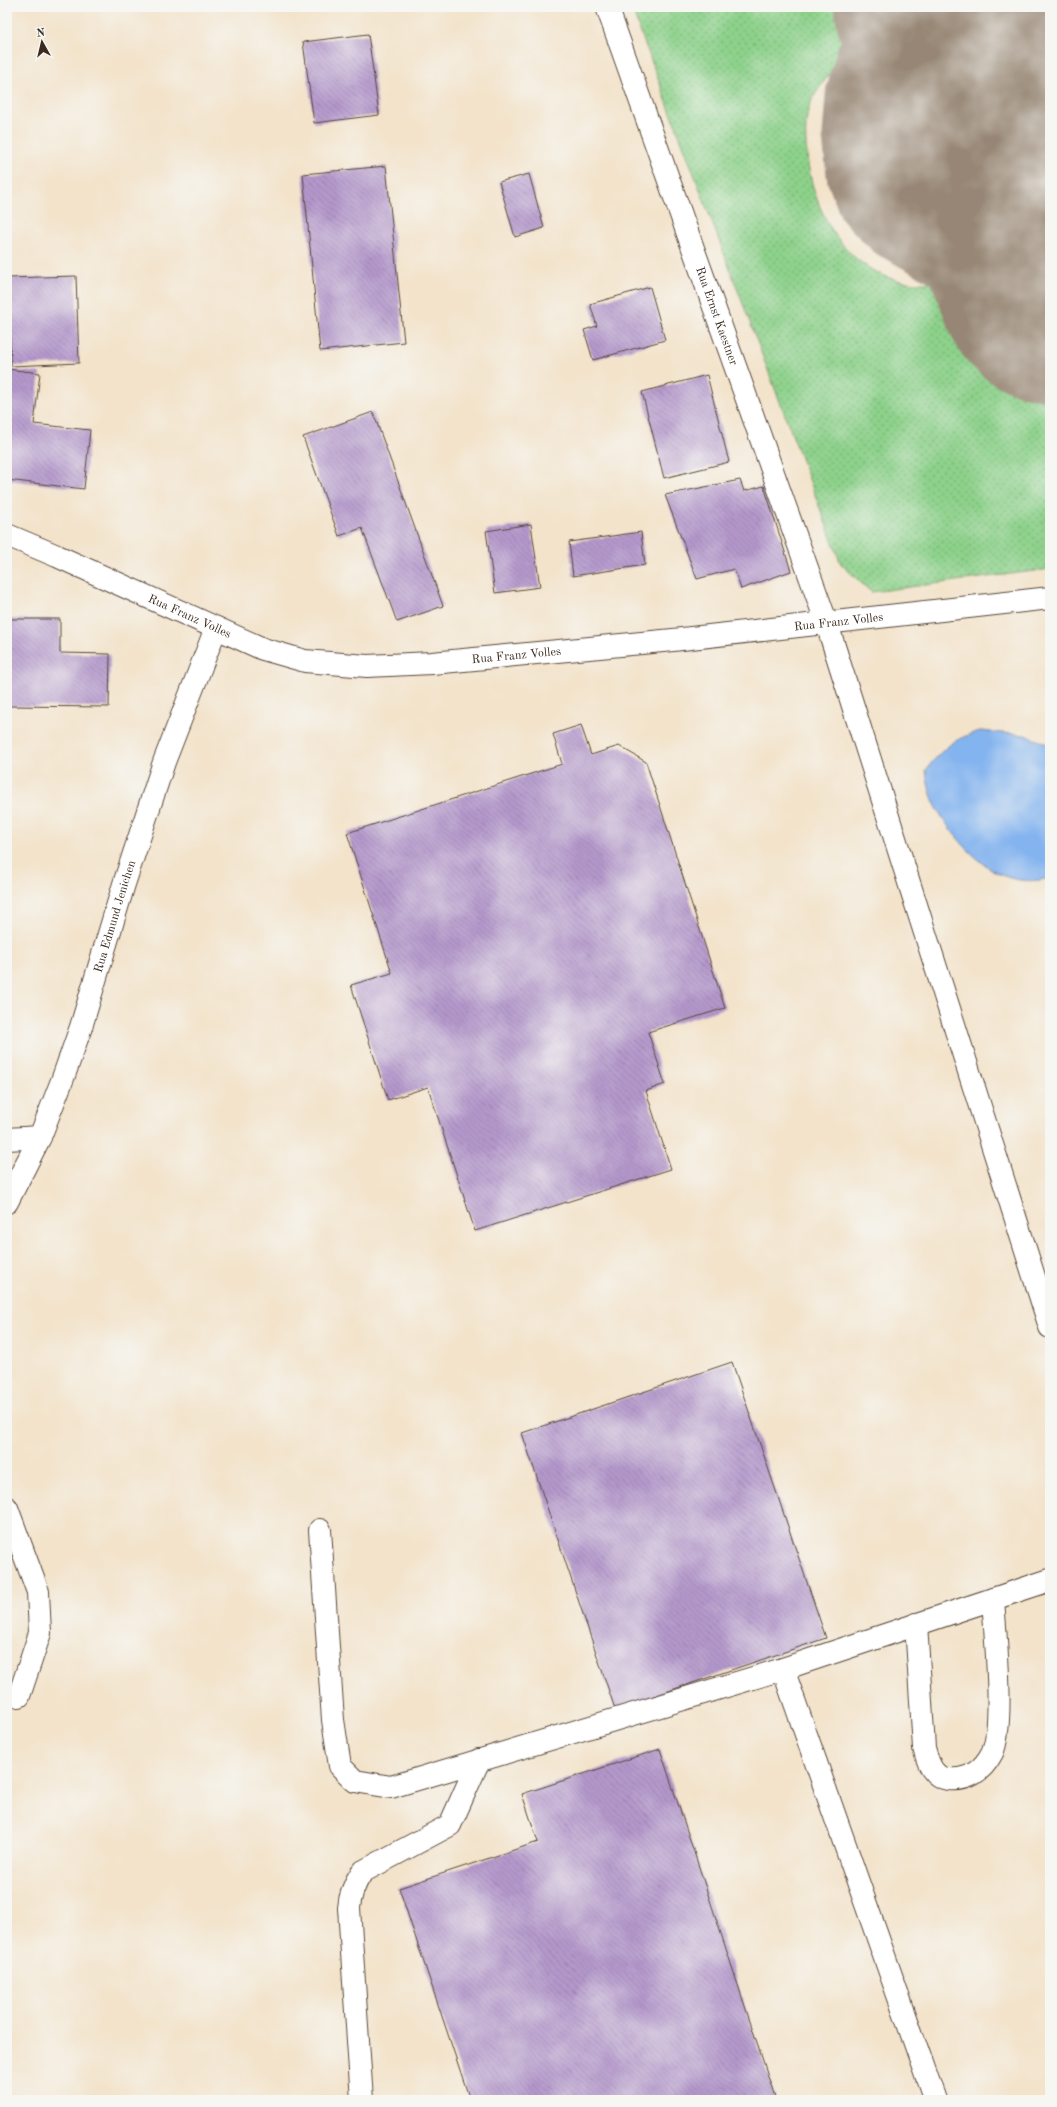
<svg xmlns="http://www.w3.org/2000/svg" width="1057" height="2107" font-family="'Old Standard TT',serif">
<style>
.grass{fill:url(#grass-dots);stroke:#647e54}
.water{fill:#84b4ef;stroke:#606f86}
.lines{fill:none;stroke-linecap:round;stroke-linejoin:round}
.taxiway{stroke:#978674;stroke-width:87}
.runway{stroke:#978674;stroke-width:216}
.building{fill:url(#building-back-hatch)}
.minor-casing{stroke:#574638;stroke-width:24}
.minor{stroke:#fff;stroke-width:22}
.labels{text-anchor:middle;stroke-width:3;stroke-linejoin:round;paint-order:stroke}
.street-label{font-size:12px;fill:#3b2a1e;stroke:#f6f6f2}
</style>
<defs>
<pattern id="grass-dots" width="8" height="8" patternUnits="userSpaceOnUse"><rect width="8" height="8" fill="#8dd18b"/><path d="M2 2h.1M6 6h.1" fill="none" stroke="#74aa71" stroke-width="1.8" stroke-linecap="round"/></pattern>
<pattern id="building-back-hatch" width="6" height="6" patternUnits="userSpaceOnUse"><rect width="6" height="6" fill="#b498cc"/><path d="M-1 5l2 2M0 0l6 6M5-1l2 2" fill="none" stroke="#947ca5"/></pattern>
</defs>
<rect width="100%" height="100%" fill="#f6f6f2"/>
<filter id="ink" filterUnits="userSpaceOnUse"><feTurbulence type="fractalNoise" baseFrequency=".025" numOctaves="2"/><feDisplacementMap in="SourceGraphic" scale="8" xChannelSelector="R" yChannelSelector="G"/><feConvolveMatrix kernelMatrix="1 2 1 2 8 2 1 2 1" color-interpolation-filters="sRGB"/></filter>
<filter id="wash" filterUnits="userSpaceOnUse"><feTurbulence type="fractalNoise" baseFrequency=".012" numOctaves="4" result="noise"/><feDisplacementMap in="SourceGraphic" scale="16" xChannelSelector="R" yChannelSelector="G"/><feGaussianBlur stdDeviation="0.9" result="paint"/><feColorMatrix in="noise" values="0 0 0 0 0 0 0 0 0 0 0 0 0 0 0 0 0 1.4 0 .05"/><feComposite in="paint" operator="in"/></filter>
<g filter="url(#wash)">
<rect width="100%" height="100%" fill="#f3e3cb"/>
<path class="grass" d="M631,7H864C866,39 827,72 813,98C804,115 805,137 807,155C813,216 851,280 917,283C933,284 957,276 970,287L1003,374L1050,356V569L871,592L841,564Z
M1018,7H1050V93Z"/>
<path class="water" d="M980,731L1025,735L1050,745V878C1035,882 1017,882 1002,875C976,864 944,826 933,800C929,790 927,780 926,770C943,748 953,739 980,731Z"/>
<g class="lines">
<path class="taxiway" d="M905,7L879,61L869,96L866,136L870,173L879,196L901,218L952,245L1038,259"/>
<path class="runway" d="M943,7L1050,292"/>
</g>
<g id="blocks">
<path class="building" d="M368,34L379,115L314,123L303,42Z
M386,166L404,342L320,351L303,174Z
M529,174L544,228L515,237L499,182Z
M76,276L79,363L11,366L8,278Z
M650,287L665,340L593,360L584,330L597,326L590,304Z
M7,369L40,373L34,424L90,430L84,489L7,480Z
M707,375L729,462L664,478L642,392Z
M373,412L443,606L397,622L362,528L339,536L303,437Z
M740,480L744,491L764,486L791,571L741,589L734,569L697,579L665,495Z
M531,524L540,587L495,593L486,531Z
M641,532L645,565L573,576L569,542Z
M7,619H60V653L110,654L109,707L7,706Z
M581,725L591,755L619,746L646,762L725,1008L648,1032L665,1084L646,1091L671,1169L475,1231L428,1087L388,1100L351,985L392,973L347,833L562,764L553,734Z
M732,1362L826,1638L615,1709L522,1433Z
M660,1749L776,2100H470L399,1888L538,1842L522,1794Z"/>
</g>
</g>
<g filter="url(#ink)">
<use href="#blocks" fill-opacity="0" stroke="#574638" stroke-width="1"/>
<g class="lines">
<defs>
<g id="minor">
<path id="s1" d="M607,7L827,624L1050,1327"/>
<path id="s2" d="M7,535L57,556L263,649L305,661L367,666L432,663L673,640L1050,598"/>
<path d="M7,1139L40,1137"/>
<path id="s3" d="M7,1202L40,1137L63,1078L81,1027L124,884L164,762L216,628"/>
<path d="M7,1508L38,1592L40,1633L19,1696"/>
<path d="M320,1530L333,1720L340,1766L355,1781L391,1787L783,1669L1050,1580"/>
<path d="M916,1624L924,1748C928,1761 931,1777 948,1779C967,1781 982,1772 992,1753C1005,1726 995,1633 993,1599"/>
<path d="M783,1669L935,2100"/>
<path d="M362,2100L349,1908C350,1894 354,1884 362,1872L450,1825L479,1760"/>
</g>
</defs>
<use href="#minor" class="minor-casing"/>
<use href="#minor" class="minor"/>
</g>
</g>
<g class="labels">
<g class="street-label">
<text dy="4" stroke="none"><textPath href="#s1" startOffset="328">Rua Ernst Kaestner</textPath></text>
<text dy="4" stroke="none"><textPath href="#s2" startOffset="200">Rua Franz Volles</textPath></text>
<text dy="4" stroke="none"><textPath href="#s2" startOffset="860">Rua Franz Volles</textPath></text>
<text dy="4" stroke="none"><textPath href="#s2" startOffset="536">Rua Franz Volles</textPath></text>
<text dy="4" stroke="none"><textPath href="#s3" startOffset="306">Rua Edmund Jenichen</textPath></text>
</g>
</g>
<rect width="1057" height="2107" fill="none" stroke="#f6f6f2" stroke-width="24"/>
<g transform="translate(42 42) rotate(352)" stroke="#f6f6f2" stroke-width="3" paint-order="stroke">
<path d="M0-3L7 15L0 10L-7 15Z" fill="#3b2a1e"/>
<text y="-6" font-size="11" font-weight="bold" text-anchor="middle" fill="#3b2a1e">N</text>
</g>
</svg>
